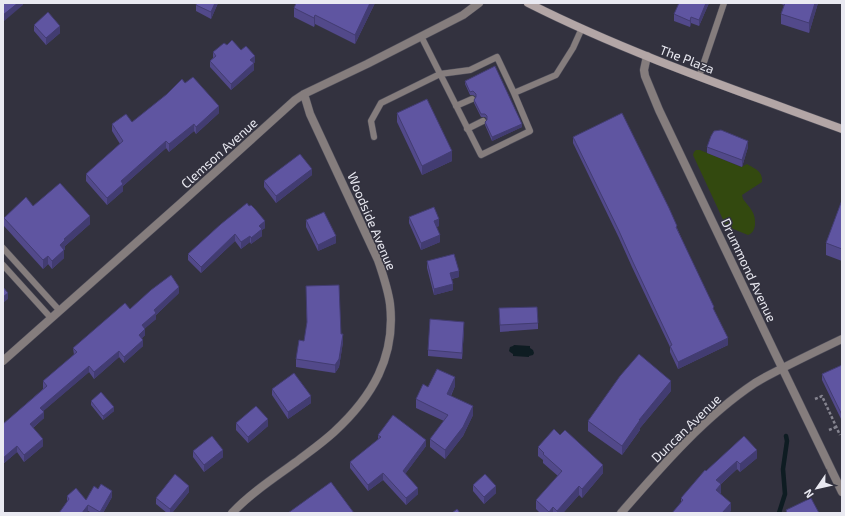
<svg xmlns="http://www.w3.org/2000/svg" width="845" height="516" font-family="'Exo 2',sans-serif">
<style>
.green{fill:#33490f}
.water{fill:#0e1c22}
.lines{fill:none;stroke-linecap:round;stroke-linejoin:round}
.stream{stroke:#0e1c22;stroke-width:4.5}
.service-casing{stroke:#504f5b;stroke-width:7}
.minor-casing{stroke:#504f5b;stroke-width:9}
.secondary-casing{stroke:#504f5b;stroke-width:9}
.path{stroke:#85848f;stroke-width:2.5;stroke-dasharray:3 2;stroke-linecap:butt}
.service{stroke:#857d7d;stroke-width:6}
.minor{stroke:#857d7d;stroke-width:8}
.secondary{stroke:#b3a6a6;stroke-width:8}
.wall{fill:#52498a}
.shaded-wall{fill:#423c71}
.building{fill:#5f55a1;stroke:#423c71}
.labels{text-anchor:middle;stroke-width:3;stroke-linejoin:round;paint-order:stroke}
.street-label{font-size:13px;fill:#e9e9f1;stroke:#33323f}
</style>
<rect width="100%" height="100%" fill="#33323f"/>
<path class="green" d="M696,150H700L741,167L747,164C755,169 763,171 762,182L742,195L743,199C750,208 756,213 755,225C754,230 753,233 748,235L726,226L693,155L694,152Z"/>
<path class="water" d="M514,345L530,346V348L533,350L534,353L533,355L529,356V357L513,356V354L510,352L509,351L510,347L513,346Z"/>
<g class="lines">
<path class="stream" d="M779,513L785,494L783,469L787,441L786,436"/>
<defs>
<path id="service" d="M421,36L481,155L530,131L514,93
M699,77L724,3
M456,106L472,99
M467,129L483,121
M374,137L371,121L381,103L440,74L470,70L497,57L514,93L556,75L573,48L582,28
M3,248L59,310
M3,265L51,318"/>
<path id="minor" d="M647,56L644,70L645,76L659,110L773,349L842,492
M3,361L181,203L295,100L304,94L367,64L463,15L479,3
M232,513C251,493 274,478 296,462C309,452 322,443 334,432C372,397 396,357 390,304C388,289 383,275 378,260L310,114L304,94
M621,513C661,467 704,417 755,383C760,380 767,376 773,373C796,361 819,350 842,339"/>
<path id="secondary" d="M528,3C629,54 736,90 842,129"/>
</defs>
<use href="#service" class="service-casing"/>
<use href="#minor" class="minor-casing"/>
<use href="#secondary" class="secondary-casing"/>
<path class="path" d="M815,399L822,396L840,435
M829,430L836,427"/>
<use href="#service" class="service"/>
<use href="#minor" class="minor"/>
<use href="#secondary" class="secondary"/>
</g>
<path class="wall" d="M197,3H218L211,19L196,11V5Z
M375,3L355,44L315,24L314,27L294,17V8Z
M709,3L699,26L691,23L690,27L674,21V14Z
M778,3H818L809,33L781,24V14L784,5Z
M34,25L60,33L46,45L34,31Z
M227,45L241,50L255,62L254,63V70L231,90L210,67V61L213,58V52Z
M465,81L522,127L492,141L485,125V122L487,119L485,117H481L474,103V100L476,97L473,95H470L465,84Z
M219,113L196,134L194,131L169,152L166,148L123,186V191L107,205L86,181V174L120,144L112,131V124Z
M397,113L452,161L422,175L397,122Z
M573,137L677,228L714,311L728,345L678,369L670,352V347L632,267L619,238L573,143Z
M707,147H748L742,167L707,153Z
M312,175L276,203L264,187V181Z
M842,200V261L826,255V243Z
M33,206L90,224L65,246V249L64,250V258L52,269L48,264L43,269L4,226V218Z
M409,217L439,226L436,227L440,242L421,250L409,223Z
M306,220L336,243L318,251L306,227Z
M221,224L265,228L262,230V236L251,244L250,242L241,249L235,241L201,273L188,260V254Z
M427,261L459,277L452,279L453,290L434,295L427,268Z
M306,286L341,334L343,342L339,367L335,373L296,367V359L304,341L307,324Z
M179,293L156,315V319L145,328V335L142,338L143,346L124,363L119,357L94,379L89,372L43,411L44,418L33,428L43,446L24,462L17,452L3,464V424L43,389V381L74,355L73,348L130,309Z
M499,308L538,323V329L500,332Z
M464,329L462,359L428,356V350Z
M842,365V421L822,380V374Z
M455,386L451,396L473,415L463,436L445,459L430,447V439L444,421L416,408V399L428,387Z
M272,389L311,403L288,419L272,395Z
M671,391L640,428V430L622,455L588,431V421Z
M91,401L114,411L103,420L91,405Z
M236,423L268,426L248,443L236,430Z
M378,435L426,446L405,474L418,494L406,505L383,480L368,491L350,468V462L378,440Z
M744,436L757,458L740,472L737,469L721,484V492L720,494L731,511L681,503V498L706,471Z
M538,447L603,473L582,498L579,495L563,513H540L536,509V500L558,476L543,463V460L538,456Z
M193,451L223,457L204,472L193,457Z
M473,485L496,493L484,504L473,491Z
M189,492L172,513H167L156,504V498Z
M67,496L86,500L112,497L103,513H92L88,511L67,502Z"/>
<path class="shaded-wall" d="M18,3H23V5L3,22V15Z
M215,3H218L211,19V12Z
M370,3H375L355,44V35Z
M706,3H709L699,26V20Z
M815,3H818L809,33V23Z
M315,15V24L314,27V18Z
M691,17V23L690,27V21Z
M60,26V33L46,45V38Z
M255,56V62L250,66V60Z
M254,63V70L231,90V84Z
M219,106V113L196,134V127Z
M194,124V131L169,152V144Z
M522,124V127L492,141V137Z
M166,141V148L123,186V191L107,205V198L121,181Z
M748,141V147L742,167V160Z
M452,151V161L422,175V166Z
M312,169V175L276,203V196Z
M90,216V224L65,246V249L64,250V258L52,269V261L60,245L64,239Z
M439,219V226L434,228V221Z
M265,221V228L262,230V236L251,244V238L259,226Z
M235,234V241L201,273V267Z
M440,235V242L421,250V243Z
M250,236V242L241,249V242Z
M336,236V243L318,251V245Z
M48,256V264L43,269V260Z
M459,271V277L450,279V273Z
M453,284V290L434,295V289Z
M179,287V293L156,315V319L142,331V325L154,310Z
M8,293V299L3,303V297Z
M464,322V329L462,359V353Z
M145,329V335L139,341V335Z
M343,334V342L339,367L335,373V365Z
M728,338V345L678,369V362Z
M143,340V346L124,363V357Z
M119,351V357L94,379V372Z
M89,366V372L40,414V408Z
M455,377V386L447,403V394Z
M671,381V391L640,428V430L622,455V446L639,420Z
M311,396V403L288,419V412Z
M473,406V415L463,436L445,459V450Z
M114,407V411L103,420V416Z
M44,412V418L30,430V424Z
M268,419V426L248,443V437Z
M43,439V446L24,462V455Z
M426,440V446L403,477V471Z
M17,446V452L3,464V458Z
M223,450V457L204,472V465Z
M757,450V458L740,472V464Z
M737,461V469L716,488V480Z
M603,465V473L582,498V489Z
M383,473V480L368,491V485Z
M721,484V492L716,498V490Z
M189,486V492L172,513H170V509Z
M496,486V493L484,504V497Z
M579,486V495L563,513H557V511Z
M418,488V494L406,505V498Z
M112,491V497L103,513H100Z
M731,503V511L729,513H722Z
M88,505V511L87,513H82Z
M553,507V513H549V512Z"/>
<path class="building" d="M3,3H18L3,15Z
M197,3H215L211,12L196,5Z
M296,3H370L355,35L315,15L314,18L294,8Z
M679,3H706L699,20L691,17L690,21L674,14Z
M785,3H815L809,23L781,14Z
M48,12L60,26L46,38L34,25Z
M232,40L241,50L246,46L255,56L250,60L254,63L231,84L210,61L216,56L213,52L224,43L227,45Z
M495,66L522,124L492,137L485,122L487,120V116L485,114H481L474,100L476,97V94L473,91L470,92L465,81Z
M193,77L219,106L196,127L194,124L169,144L166,141L121,181L123,184L107,198L86,174L123,141L112,124L126,114L132,122L167,94L182,79L185,83Z
M427,99L452,151L422,166L397,113Z
M622,113L669,208L677,226L676,227L714,307L713,308L728,338L678,362L670,346L672,345L632,260L619,231L573,137Z
M721,130L748,141L742,160L707,147L711,136L714,131Z
M300,154L312,169L276,196L264,181Z
M60,183L90,216L64,239L65,240L60,245L64,250L52,261L48,256L43,260L4,218L26,197L33,206Z
M842,200V249L826,243Z
M247,203L249,206L251,205L255,209L265,221L259,226L262,229L251,238L250,236L241,242L235,234L201,267L188,254L221,224Z
M434,207L439,219L434,221L440,235L421,243L409,217Z
M324,212L336,236L318,245L306,220Z
M454,254L459,271L450,273L453,284L434,289L427,261Z
M171,275L179,287L154,310L156,313L142,325L145,329L139,335L143,340L124,357L119,351L94,372L89,366L40,408L44,412L30,424L43,439L24,455L17,446L3,458V424L47,386L43,381L77,352L73,348L125,303L130,309L151,290Z
M339,285L341,334H343L339,359L335,365L296,359L299,340L304,341L307,322L306,286Z
M3,287L8,293L3,297Z
M537,307L538,323L500,325L499,308Z
M430,319L464,322L462,353L428,350Z
M639,354L671,381L639,420H640L622,446L588,421L620,376Z
M842,365V415L822,374Z
M437,369L455,377L447,394L473,406L463,427L445,450L430,439L448,415L416,399L423,384L428,387Z
M294,373L311,396L288,412L272,389Z
M101,392L114,407L103,416L91,401Z
M256,406L268,419L248,437L236,423Z
M393,415L426,440L403,471L418,488L406,498L383,473L368,485L350,462L381,437L378,435Z
M554,429L560,435L565,430L603,465L582,489L579,486L557,511L553,507L549,512L536,500L562,471L543,454L544,453L538,447Z
M212,436L223,450L204,465L193,451Z
M744,436L757,450L740,464L737,461L716,480L721,484L716,490L731,503L722,513H672L683,500L681,498L705,470L706,471Z
M175,474L189,486L170,509L156,498Z
M485,474L496,486L484,497L473,485Z
M331,482L354,513H288Z
M101,484L112,491L100,512L88,505L82,513H59L69,499L67,496L76,488L86,500L94,486L98,489Z
M811,498L819,513H787L786,510Z
M457,509L460,513H452Z"/>
<g class="labels">
<g class="street-label">
<text transform="translate(687 59) rotate(21)" y="5">The Plaza</text>
<text transform="translate(219 153) rotate(-42)" y="5">Clemson Avenue</text>
<text transform="translate(372 221) rotate(67)" y="5">Woodside Avenue</text>
<text transform="translate(749 270) rotate(65)" y="5">Drummond Avenue</text>
<text transform="translate(686 428) rotate(-44)" y="5">Duncan Avenue</text>
</g>
</g>
<rect width="845" height="516" fill="none" stroke="#e9e9f1" stroke-width="8"/>
<g transform="translate(817 488) rotate(236)" stroke="#33323f" stroke-width="3" paint-order="stroke">
<path d="M0-3L7 15L0 10L-7 15Z" fill="#e9e9f1"/>
<text y="-6" font-size="11" font-weight="bold" text-anchor="middle" fill="#e9e9f1">N</text>
</g>
</svg>
